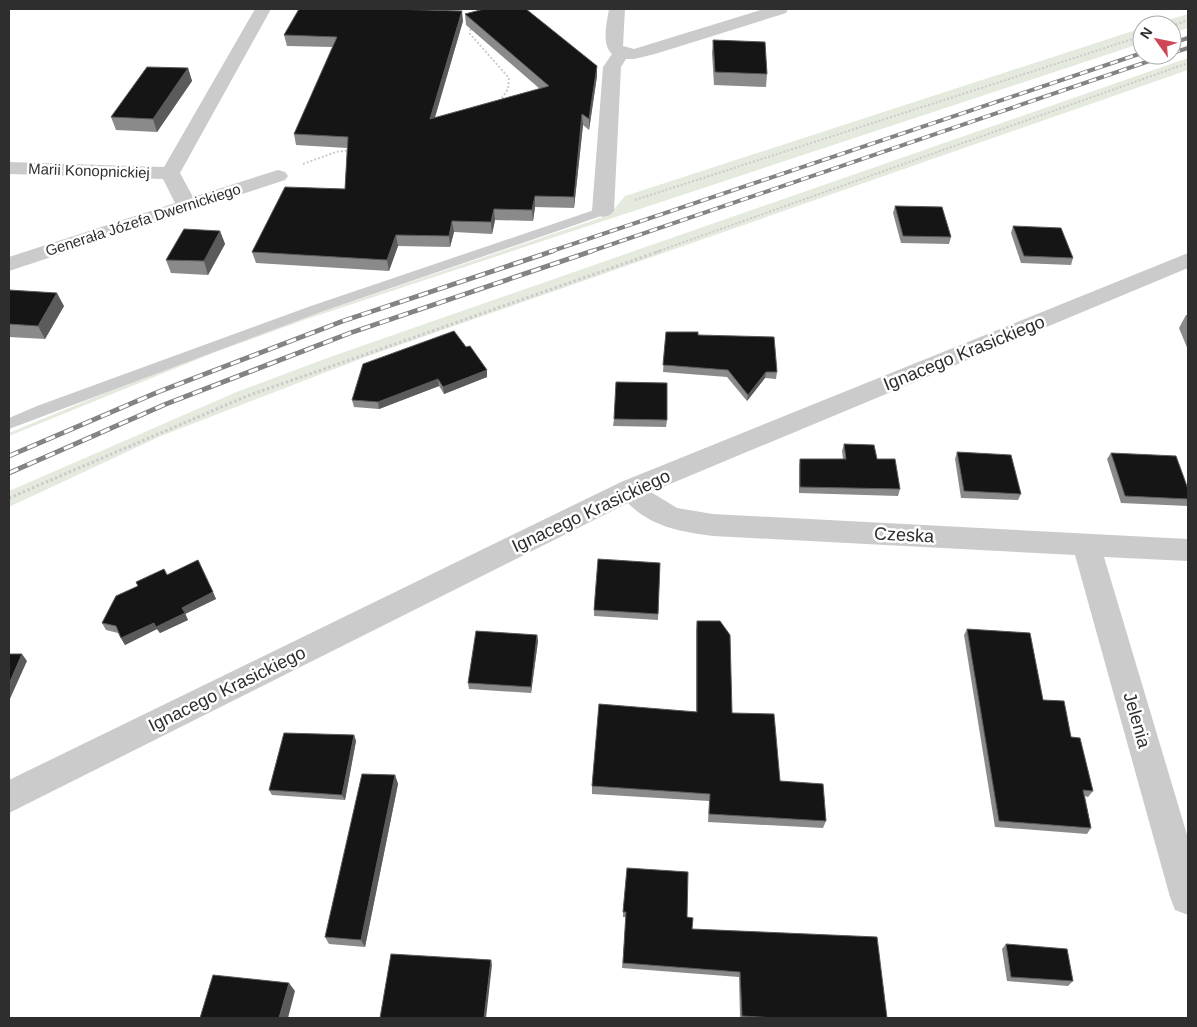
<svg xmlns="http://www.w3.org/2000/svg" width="1197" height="1027" font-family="Arial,sans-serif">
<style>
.green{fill:#e5eade}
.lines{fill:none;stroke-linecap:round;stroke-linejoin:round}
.path-far1{stroke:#cbcbcb;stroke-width:2;stroke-dasharray:2 2;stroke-linecap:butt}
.path{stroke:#cbcbcb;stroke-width:3;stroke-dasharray:2.5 2.5;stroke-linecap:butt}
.lane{fill:#cbcbcb;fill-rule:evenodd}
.street{fill:#cbcbcb;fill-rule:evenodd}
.rail-far1-casing{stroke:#838383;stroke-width:4}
.rail-casing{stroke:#838383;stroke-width:5}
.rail-far1{stroke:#fff;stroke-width:2.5;stroke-dasharray:8;stroke-linecap:butt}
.rail{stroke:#fff;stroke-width:3;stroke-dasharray:10;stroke-linecap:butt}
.wall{fill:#8a8a8a}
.shaded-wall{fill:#5b5b5b}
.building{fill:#151515;stroke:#5b5b5b}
.labels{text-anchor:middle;stroke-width:5;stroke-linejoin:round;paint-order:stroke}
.far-street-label{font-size:15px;fill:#2e2e2e;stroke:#fff}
.street-label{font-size:18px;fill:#2e2e2e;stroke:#fff}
</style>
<rect width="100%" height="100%" fill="#fff"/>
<path class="green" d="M1188,14V28L1172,33V25H1152Z
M1142,28V43L304,320L213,353L9,436V433L119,387L303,318L609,215L625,196Z
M1188,58V70L368,356L161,436L9,507V491L239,391L330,357Z"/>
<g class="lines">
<path class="path-far1" d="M471,25L470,34L509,78L508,89L498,104
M1172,26L1188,20
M303,164L336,152L350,150
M635,200L1142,36
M656,252L1188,63"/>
<path class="path" d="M9,498L247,396L660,251"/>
<path class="lane" d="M603,207L609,211L607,214L318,313L9,429V418L37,406L308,307Z"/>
<path class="street" d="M255,9H271L180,173L193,197L278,170L285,172L288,176L285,180L9,271V257L175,203L163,179L9,174V162L164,167Z
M609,9H625L623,46L634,49L764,9H788L786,13L655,54L634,59H626L621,67L614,211L610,215L603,217L596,215L592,211L603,67L612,54C601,44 607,22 609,9Z
M1188,253V268L651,492L677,508L713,514L1188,539V561L1104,557L1188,838V915L1175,910L1170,897L1075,555L713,536C682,532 651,527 628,503L9,813V780L621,482Z"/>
<defs>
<path id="rail-far1" d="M1172,43L1188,38
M1172,53L1188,48
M549,252L1142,53
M589,252L1167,55"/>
<path id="rail" d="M9,456L158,392L343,321L553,251
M9,473L166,404L350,333L592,251"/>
</defs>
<use href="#rail-far1" class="rail-far1-casing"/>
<use href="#rail" class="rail-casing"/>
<use href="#rail-far1" class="rail-far1"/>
<use href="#rail" class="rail"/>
</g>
<path class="wall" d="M465,14L597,66V76L589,130L583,125L574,208L535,207L533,221L495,220L492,234L454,232L450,247L398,246L389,271L256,263L252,252L345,189L347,148L296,145L294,134L333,47L287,46L284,35L463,21L435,118L540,89L466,25Z
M713,40L767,74L766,87L714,85L712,53Z
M188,68L192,81L157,132L116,130L111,117Z
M895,206L951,237L949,244L901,243L893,213Z
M1013,226L1073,258L1071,265L1021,263L1011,233Z
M220,231L225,244L208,275L171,273L166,260Z
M9,290L64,306L45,339L9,337Z
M1186,315H1188V350L1179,328Z
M666,332L698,335L777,372L776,379L765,378L747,401L727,377L663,372Z
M466,347L487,377L444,394L439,386L379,409L354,407L352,400Z
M614,419L667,420L666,427L613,426Z
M844,444L877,459L900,489L898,496L799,493V466L800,459H843L842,451Z
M957,452L1021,494L1018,500L961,498L955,459Z
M1111,453L1188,489V506L1121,503L1107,459Z
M198,560L216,599L185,614L188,620L160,633L157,629L125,645L118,633L106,630L102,623L167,575Z
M660,563L658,620L594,616V610Z
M697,621L732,713L780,781L826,821L823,828L708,822L709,801L592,794V786L696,712V630Z
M967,629L1043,700L1071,737L1093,791L1088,797L1085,796L1091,828L1087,834L995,827L964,635Z
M537,635L538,641L531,693L469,689L468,683Z
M354,735L356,741L345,800L272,795L269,790Z
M395,775L398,784L365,947L329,944L325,937Z
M623,912L687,917L692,929L887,1018H740L739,977L622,968L626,917H623Z
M1006,944L1073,981L1068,986L1007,981L1002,949Z"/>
<path class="shaded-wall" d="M462,11L463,21L431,130L430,119Z
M597,66V76L589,130V119Z
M188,68L192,81L157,132L153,119Z
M582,114L583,125L574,208V197Z
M535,196V207L533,221L532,210Z
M494,209L495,220L492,234L491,222Z
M452,221L454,232L450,247L449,236Z
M220,231L225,244L208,275L204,261Z
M396,235L398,246L389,271L387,260Z
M57,293L64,306L45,339L38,326Z
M487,370V377L444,394L443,387Z
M766,372L765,378L747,401L748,395Z
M438,379L439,386L379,409L378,402Z
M213,592L216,599L185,614L182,608Z
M185,613L188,620L160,633L157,629L125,645L121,638L154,623Z
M537,635L538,641L531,693V687Z
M22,654L27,661L9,701V684Z
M354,735L356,741L345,800L342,795Z
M395,775L398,784L365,947L361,940Z
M491,960L492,965L486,1018H484Z
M289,983L295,991L288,1018H279Z"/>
<path class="building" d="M299,9H390L462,11L430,119L549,86L465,14L484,9H526L597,66L589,119L582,114L574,197L535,196L532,210L494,209L491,222L452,221L449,236L396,235L387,260L252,252L285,187L345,189L348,137L294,134L337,37L284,35Z
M713,40L765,42L767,74L715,72Z
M147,67L188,68L153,119L111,117Z
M895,206L942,207L951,237L903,236Z
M1013,226L1061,228L1073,258L1024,256Z
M184,229L220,231L204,261L166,260Z
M9,290L57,293L38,326L9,324Z
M454,331L466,347L470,346L487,370L443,387L438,379L378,402L352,400L363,364Z
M666,332H698V335L774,337L777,372H766L748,395L728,370L663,365Z
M616,382L667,383V420L614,419Z
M844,444L874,445L877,459H895L900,489L800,487V459H846Z
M957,452L1011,455L1021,494L964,491Z
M1111,453L1176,456L1188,489V499L1125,496Z
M598,559L660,563L658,614L594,610Z
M198,560L213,592L182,608L185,613L156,627L154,623L121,638L116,626L102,623L116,596L138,586L136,582L164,569L167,575Z
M697,621H720L730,635L732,713L774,714L780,781L823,784L826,821L709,814L710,794L592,786L599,704L697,712Z
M967,629L1030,633L1043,700L1064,701L1071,737L1080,738L1093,791L1083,790L1091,828L999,821Z
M476,631L537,635L531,687L468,683Z
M9,654H22L9,684Z
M284,733L354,735L342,795L269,790Z
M362,774L395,775L361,940L325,937Z
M627,868L688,872L687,917L693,918L692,929L877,937L887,1018H776L742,1016L740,972L623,963L626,912H623Z
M1006,944L1067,949L1073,981L1011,977Z
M391,954L491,960L484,1018H380Z
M213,975L289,983L279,1018H200Z"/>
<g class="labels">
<g class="far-street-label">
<text transform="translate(89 171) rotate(2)" y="5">Marii Konopnickiej</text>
<text transform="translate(143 220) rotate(-18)" y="5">Generała Józefa Dwernickiego</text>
</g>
<g class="street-label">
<text transform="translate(964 353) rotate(-22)" y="6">Ignacego Krasickiego</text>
<text transform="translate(591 511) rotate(-25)" y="6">Ignacego Krasickiego</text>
<text transform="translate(904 535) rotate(3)" y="6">Czeska</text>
<text transform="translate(227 689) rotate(-26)" y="6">Ignacego Krasickiego</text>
<text transform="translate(1137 720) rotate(74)" y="6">Jelenia</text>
</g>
</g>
<rect width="1197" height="1027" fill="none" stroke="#2e2e2e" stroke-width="20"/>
<g transform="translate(1157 40) rotate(303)"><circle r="24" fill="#ffffff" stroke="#ababab"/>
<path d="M0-4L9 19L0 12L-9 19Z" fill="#cf4757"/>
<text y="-8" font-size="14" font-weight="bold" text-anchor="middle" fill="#2e2e2e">N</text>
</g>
</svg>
